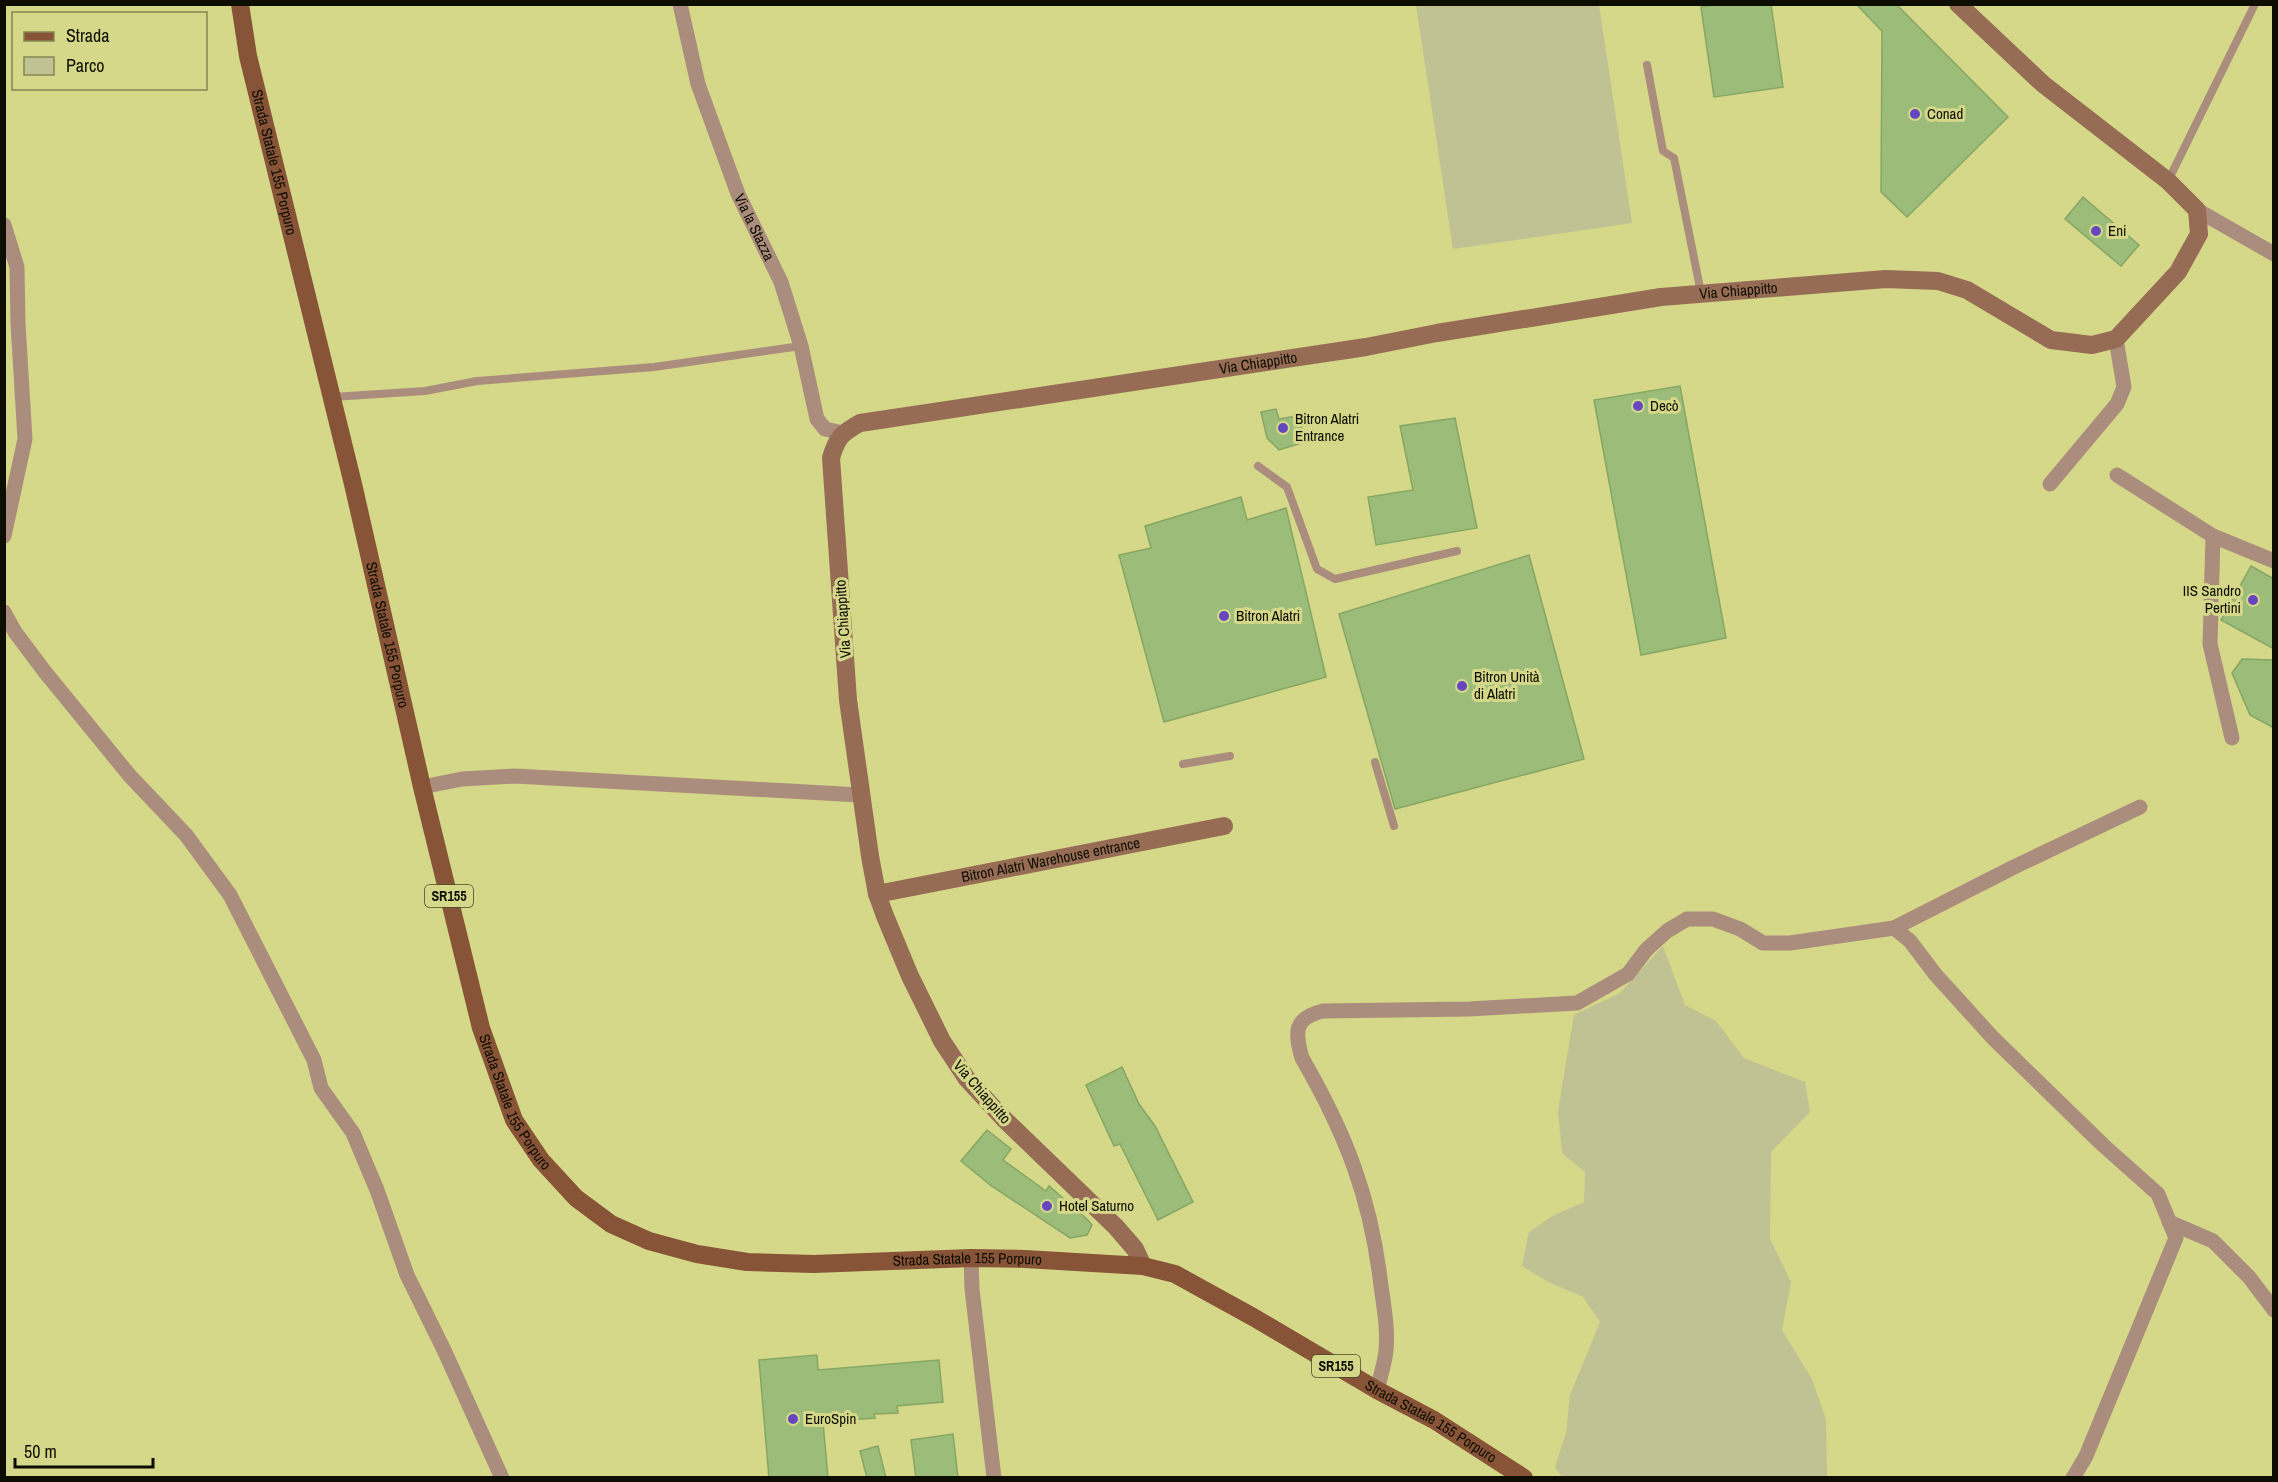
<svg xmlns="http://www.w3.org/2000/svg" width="2278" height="1482" font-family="'Archivo Narrow',sans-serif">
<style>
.green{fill:#c0c293}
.building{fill:#9cbd79;stroke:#86a663;stroke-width:1.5}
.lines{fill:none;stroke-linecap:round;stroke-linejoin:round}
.lane{stroke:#ab8d7d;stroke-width:8}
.street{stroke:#ab8d7d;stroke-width:15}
.secondary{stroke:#976c55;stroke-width:18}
.primary{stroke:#885437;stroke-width:18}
.poi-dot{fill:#6447bf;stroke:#d5d789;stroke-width:2}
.labels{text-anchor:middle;stroke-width:6;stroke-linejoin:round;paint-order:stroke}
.shield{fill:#d5d789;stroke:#494a29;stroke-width:1.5}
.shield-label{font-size:14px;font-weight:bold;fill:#0d0d00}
.poi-label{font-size:15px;fill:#0d0d00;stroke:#d5d789;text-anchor:start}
.street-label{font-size:15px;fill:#0d0d00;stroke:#d5d789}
</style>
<rect width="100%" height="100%" fill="#d5d789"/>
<path class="green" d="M1416,5H1599L1632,223L1453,249Z
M1663,946L1685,1005L1716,1021L1744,1058L1805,1082L1810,1112L1771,1152L1770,1239L1791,1282L1782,1330L1812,1379L1826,1420L1827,1477H1562L1555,1467L1566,1433L1570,1395L1600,1322L1583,1297L1548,1282L1522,1266L1529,1232L1554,1215L1584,1202L1585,1172L1562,1153L1558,1111L1574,1015L1620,993Z"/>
<path class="building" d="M1718,4H1771L1783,87L1714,97L1701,7Z
M1856,4H1896L2008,117L1907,217L1881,192L1882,31Z
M2083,197L2139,245L2121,266L2065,219Z
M1680,386L1726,638L1641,655L1594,400Z
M1276,409L1279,419L1296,416L1308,441L1279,450L1267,438L1261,412Z
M1455,418L1477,528L1376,545L1368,497L1413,490L1400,426Z
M1241,497L1247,520L1286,508L1326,677L1164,722L1119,555L1151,548L1145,526Z
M1529,555L1584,759L1395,809L1339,614Z
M2251,566L2274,579V649L2221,620Z
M2242,659L2274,660V728L2250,715L2232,673Z
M1122,1067L1139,1104L1155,1126L1193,1202L1158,1220L1120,1144L1114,1146L1086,1085Z
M987,1130L1011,1149L1003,1160L1046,1191L1049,1186L1088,1220L1092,1225L1087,1235L1070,1238L990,1185L961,1161Z
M817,1355L818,1370L939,1360L943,1402L897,1406L898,1413L874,1414L875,1418L823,1422L828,1478H769L759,1360Z
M953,1434L958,1478H916L911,1440Z
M878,1446L886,1478H867L860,1451Z"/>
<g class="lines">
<path class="lane" d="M1647,65L1663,151L1674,158L1701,293
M2168,181L2255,4
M333,397L425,391L477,381L654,367L801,346
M1258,466L1287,487L1317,569L1335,579L1457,551
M1375,762L1394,826
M1183,764L1230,756"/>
<g class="street">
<path id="s1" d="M680,4L698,84L738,194L781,282L801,346L817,419L825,429L843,433"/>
<path d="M2197,210L2274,254"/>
<path d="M4,225L17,267L18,324L25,439L4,536"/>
<path d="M2117,475L2213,536L2274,561"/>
<path d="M2050,484L2117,404L2124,387L2116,339"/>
<path d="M2213,536L2210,644L2232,738"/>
<path d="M4,612L15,632L45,672L130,776L186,835L230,895L314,1060L321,1088L353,1133L377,1190L407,1275L444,1350L502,1478"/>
<path d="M422,787L462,779L515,776L860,795"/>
<path d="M1894,928L2016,866L2140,807"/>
<path d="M2169,1222L2213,1241L2249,1277L2274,1310"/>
<path d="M971,1258L972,1289L994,1478"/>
<path d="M1377,1390C1380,1377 1385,1363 1386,1350C1388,1329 1384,1307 1381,1286C1371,1198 1346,1134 1302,1058C1295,1033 1293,1018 1323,1011L1469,1009L1577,1003L1628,974L1646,950L1667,931L1687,919H1713L1740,929L1763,943H1790L1894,928L1910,941L1935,974L1993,1038L2103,1145L2158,1194L2176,1238L2086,1456L2073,1478"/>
</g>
<g class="secondary">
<path id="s2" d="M877,894L1224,826"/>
<path id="s3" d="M1143,1266L1135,1249L1116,1227L1004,1119L967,1079L942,1041L910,976L885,916L877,894L870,856L848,700L831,458C837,437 842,433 860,423L1366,347L1437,333L1661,297L1886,279L1938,281L1967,290L2051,340L2092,345L2116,339L2178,272L2199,234L2197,210L2168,181L2043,84L1958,4"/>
</g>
<path class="primary" id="s4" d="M240,4L248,56L353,484L422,787L481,1028L514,1120L541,1160L576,1198L611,1224L649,1241L697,1254L747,1262L814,1264L971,1258L1025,1259L1143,1266L1175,1274L1253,1317L1377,1390L1434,1420L1524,1478"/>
</g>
<g class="poi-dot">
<circle cx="1915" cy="114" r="6"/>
<circle cx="2096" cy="231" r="6"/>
<circle cx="1638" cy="406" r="6"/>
<circle cx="1283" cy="428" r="6"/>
<circle cx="2253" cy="600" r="6"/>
<circle cx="1224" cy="616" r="6"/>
<circle cx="1462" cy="686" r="6"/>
<circle cx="1047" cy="1206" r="6"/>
<circle cx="793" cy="1419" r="6"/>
</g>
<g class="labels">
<g class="shield">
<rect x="425" y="885" width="48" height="22" rx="4.5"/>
<rect x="1312" y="1355" width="48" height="22" rx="4.5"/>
</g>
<g class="shield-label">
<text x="449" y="901">SR155</text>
<text x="1336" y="1371">SR155</text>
</g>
<g class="poi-label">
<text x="1927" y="119">Conad</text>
<text x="2108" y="236">Eni</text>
<text x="1650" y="411">Decò</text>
<text x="1295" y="424">Bitron Alatri<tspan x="1295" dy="17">Entrance</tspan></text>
<text x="2241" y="596" text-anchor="end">IIS Sandro<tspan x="2241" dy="17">Pertini</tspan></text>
<text x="1236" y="621">Bitron Alatri</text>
<text x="1474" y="682">Bitron Unità<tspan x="1474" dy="17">di Alatri</tspan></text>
<text x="1059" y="1211">Hotel Saturno</text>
<text x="805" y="1424">EuroSpin</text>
</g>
<g class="street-label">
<text dy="5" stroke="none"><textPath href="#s4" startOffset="162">Strada Statale 155 Porpuro</textPath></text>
<text dy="5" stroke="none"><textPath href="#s1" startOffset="236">Via la Stazza</textPath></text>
<text dy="5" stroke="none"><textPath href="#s3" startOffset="1839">Via Chiappitto</textPath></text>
<text dy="5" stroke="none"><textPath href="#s3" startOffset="1353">Via Chiappitto</textPath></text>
<text transform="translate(843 619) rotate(-94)" y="5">Via Chiappitto</text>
<text dy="5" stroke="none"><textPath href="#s4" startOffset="648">Strada Statale 155 Porpuro</textPath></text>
<text dy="5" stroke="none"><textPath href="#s2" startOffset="177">Bitron Alatri Warehouse entrance</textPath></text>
<text transform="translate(982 1092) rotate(49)" y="5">Via Chiappitto</text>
<text dy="5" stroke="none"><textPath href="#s4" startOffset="1134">Strada Statale 155 Porpuro</textPath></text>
<text dy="5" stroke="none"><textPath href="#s4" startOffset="1656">Strada Statale 155 Porpuro</textPath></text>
<text dy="5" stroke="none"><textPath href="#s4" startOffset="2160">Strada Statale 155 Porpuro</textPath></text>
</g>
</g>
<rect width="2278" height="1482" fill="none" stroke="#0d0d00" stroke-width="12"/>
<rect x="12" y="12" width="195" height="78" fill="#d5d789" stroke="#858652" stroke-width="1.5"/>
<rect x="24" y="32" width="30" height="9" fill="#885437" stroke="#858652" stroke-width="1.5"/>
<text x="66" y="42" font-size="18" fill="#0d0d00">Strada</text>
<rect x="24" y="57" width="30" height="18" fill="#c0c293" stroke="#858652" stroke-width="1.5"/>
<text x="66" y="72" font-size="18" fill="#0d0d00">Parco</text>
<path d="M15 1458v9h138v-9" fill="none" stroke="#0d0d00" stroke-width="3"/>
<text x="24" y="1458" font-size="18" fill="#0d0d00" stroke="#d5d789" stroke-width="4.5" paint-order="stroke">50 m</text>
</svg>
